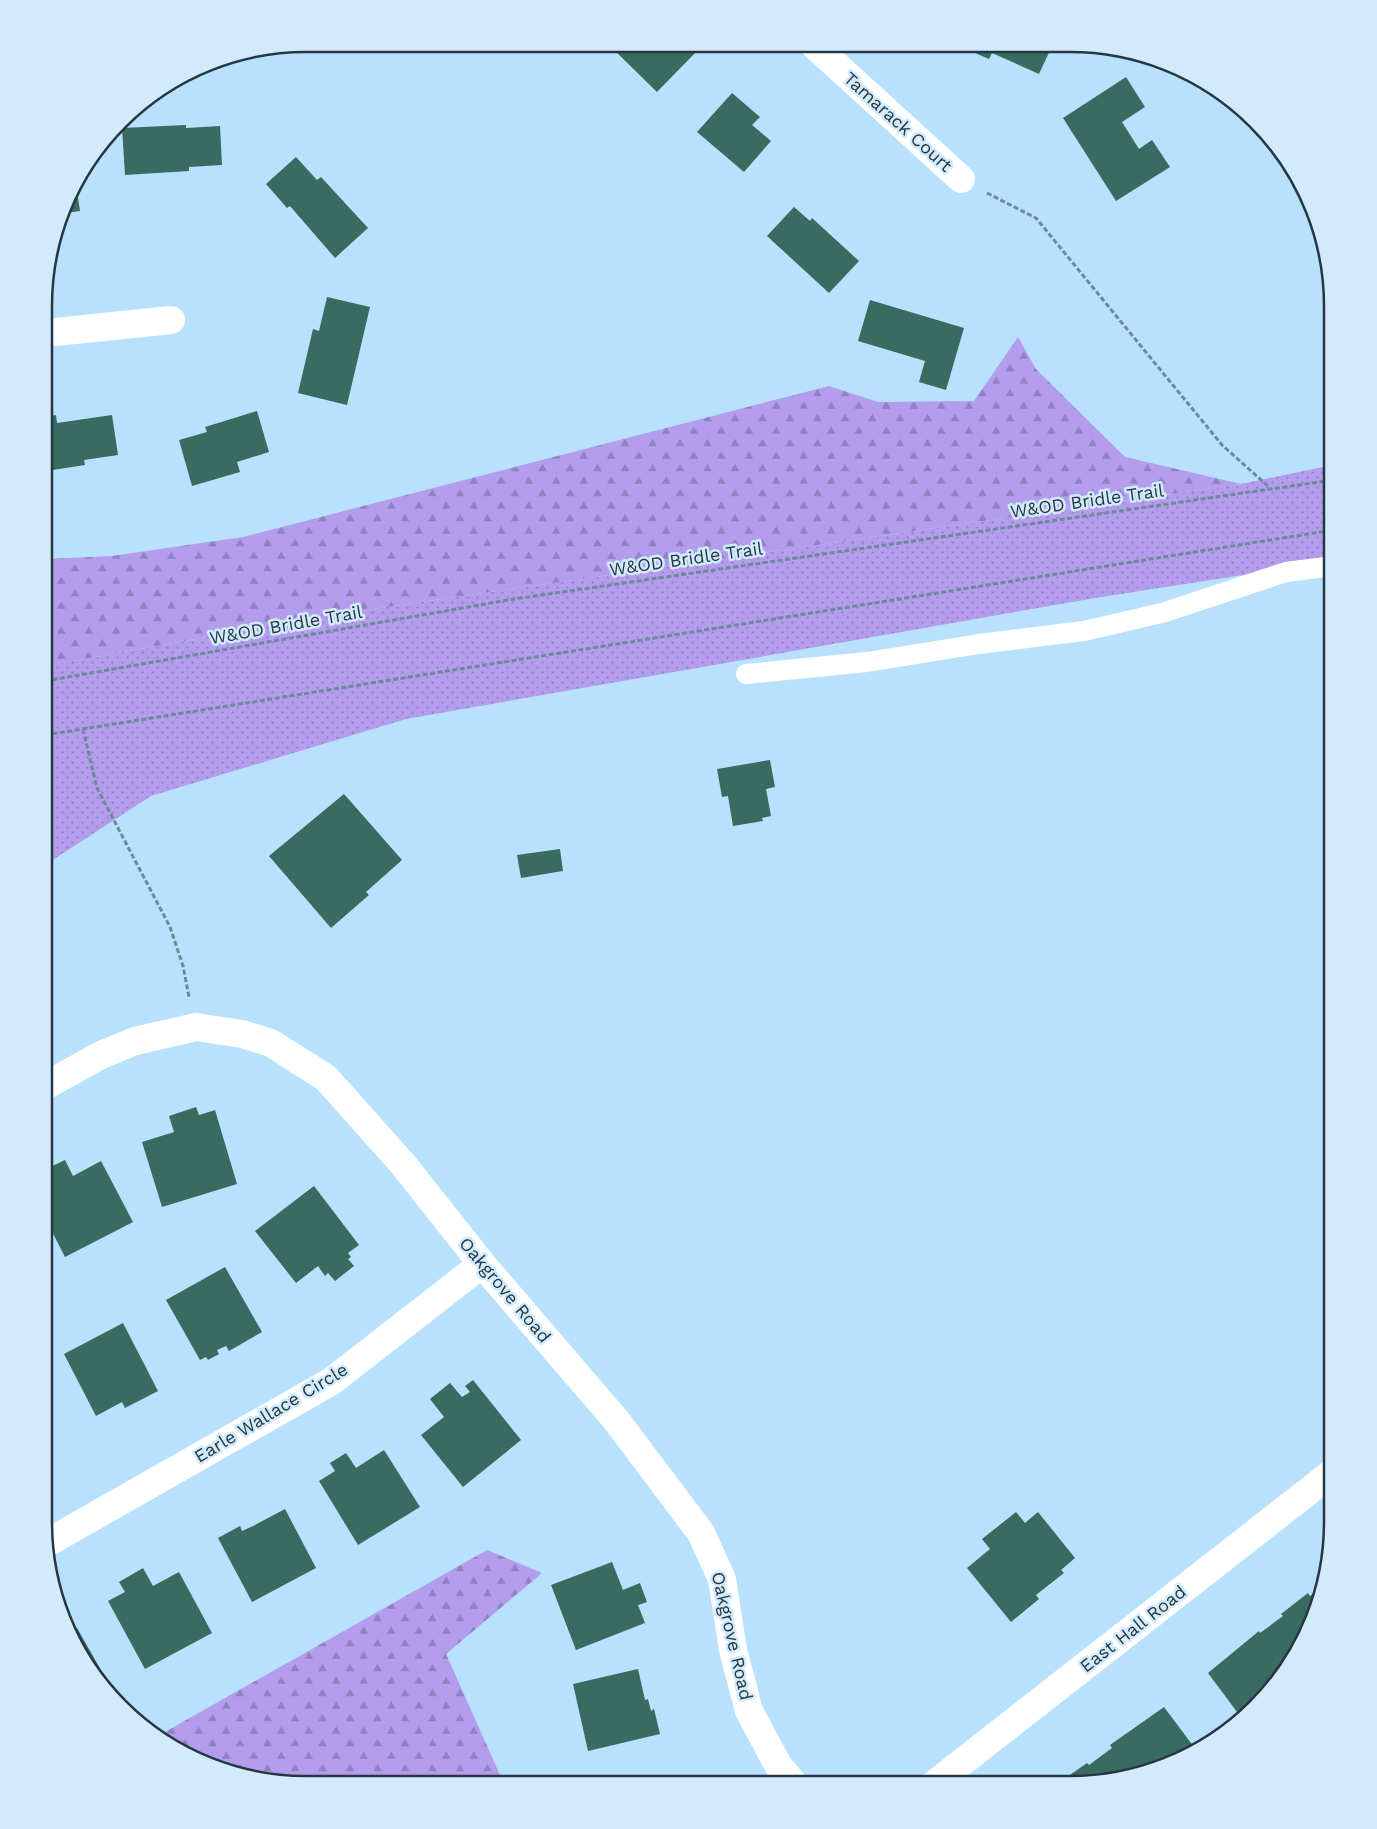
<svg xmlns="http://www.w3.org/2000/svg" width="1377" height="1829" font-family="'Work Sans',sans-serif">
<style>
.grass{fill:url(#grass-dots)}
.forest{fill:url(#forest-firs)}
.building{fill:#396b60}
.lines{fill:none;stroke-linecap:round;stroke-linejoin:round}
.path{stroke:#6d899c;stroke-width:3;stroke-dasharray:5 2.5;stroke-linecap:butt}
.lane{stroke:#fff;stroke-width:20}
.street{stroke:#fff;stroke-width:28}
.labels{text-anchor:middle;stroke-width:5;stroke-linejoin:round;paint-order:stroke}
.street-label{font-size:18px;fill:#273742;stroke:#d2ebfc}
.rim{fill:none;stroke:#273742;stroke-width:2.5}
</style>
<defs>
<pattern id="grass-dots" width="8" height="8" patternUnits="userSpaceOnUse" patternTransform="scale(1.25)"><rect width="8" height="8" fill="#b49ded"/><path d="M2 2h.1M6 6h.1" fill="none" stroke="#9281c2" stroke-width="1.8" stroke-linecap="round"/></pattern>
<pattern id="forest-firs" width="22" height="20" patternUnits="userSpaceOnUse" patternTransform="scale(1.25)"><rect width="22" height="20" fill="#b49ded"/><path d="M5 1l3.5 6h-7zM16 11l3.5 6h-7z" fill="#9281c2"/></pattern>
</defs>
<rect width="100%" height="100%" fill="#b7e1fc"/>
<path class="grass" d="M1333,465V561L1095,598L406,719L151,796L45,865V666L324,616L1241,484Z"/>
<path class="forest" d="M1018,337L1036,369L1125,457L1241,484L324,616L45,666L46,559L112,556L243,537L829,386L878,402L974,401Z
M487,1550L542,1573L446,1654L504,1784L273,1783L206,1765L156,1737Z"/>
<path class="building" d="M609,45H687L695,53L657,92Z
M959,46H1052L1039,74L992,53L989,59Z
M1126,77L1145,107L1122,122L1139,149L1152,140L1170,167L1116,201L1063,118Z
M732,93L760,117L752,125L771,141L744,172L697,132Z
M186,125V128L220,126L222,165L189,167V171L125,175L122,128Z
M296,157L317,180L321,177L368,228L335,258L290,206L287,208L266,184Z
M76,184L80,211L66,213Z
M794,207L810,221L812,218L859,261L829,293L767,236Z
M327,297L370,307L347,405L298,393L313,329L319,331Z
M870,300L964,328L946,390L919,382L925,361L858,341Z
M257,411L269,452L237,462L240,472L192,486L179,440L207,432L205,427Z
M56,415L57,423L112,415L118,455L84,460L85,465L46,471V417Z
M770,760L775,787L766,789L771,816L762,818L763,821L733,826L728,796L722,797L717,769Z
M344,794L402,860L366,892L369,895L331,928L269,856Z
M560,849L563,871L521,878L517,855Z
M196,1107L199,1115L215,1110L237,1184L162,1207L142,1142L174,1132L169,1116Z
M65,1160L73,1176L101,1161L133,1222L65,1257L44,1216V1170Z
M314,1186L359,1245L348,1253L351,1257L348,1259L354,1266L335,1281L328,1273L325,1276L318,1266L296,1283L255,1231Z
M225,1267L262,1332L229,1351L226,1346L217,1350L219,1354L208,1360L206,1357L200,1360L166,1300Z
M123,1323L158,1391L125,1408L122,1402L96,1416L64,1354Z
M473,1380L521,1440L463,1487L421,1435L444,1417L430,1399L450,1383L462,1397L470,1392L465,1386Z
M44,1438L50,1449L44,1452Z
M384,1450L420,1507L358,1545L319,1481L335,1471L330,1463L346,1453L356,1468Z
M285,1509L316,1568L252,1602L218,1538L240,1526L242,1531L253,1526Z
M1016,1512L1025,1523L1038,1512L1075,1558L1061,1570L1064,1573L1036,1595L1039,1599L1011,1622L967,1568L990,1549L982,1539Z
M612,1562L623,1590L640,1583L647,1602L638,1605L645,1623L576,1650L551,1585Z
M143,1568L153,1586L179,1572L212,1633L145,1669L108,1601L125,1592L119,1582Z
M1323,1586L1319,1607L1289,1668L1243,1720L1208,1673L1259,1631L1260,1633L1283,1616L1281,1614L1308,1593L1310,1596Z
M77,1628L110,1686L105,1689L71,1639L69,1633Z
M638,1669L645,1700L648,1699L651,1711L654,1709L660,1734L588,1751L573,1684Z
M1164,1707L1197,1751L1187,1758L1138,1776L1070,1785H1062L1060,1782L1087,1763L1089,1765L1112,1748L1110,1745Z
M660,1777L664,1784H648Z"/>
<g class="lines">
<path class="path" d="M987,193L1036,218L1222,445L1269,487
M45,681L514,599L1333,480
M83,729L97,788L170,927L183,966L189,997
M45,735L1333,530"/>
<path class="lane" d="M746,674L867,662L979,644L1084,631L1162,613L1286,572L1333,566"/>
<path class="street" d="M814,45L961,179
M46,333L171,320
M45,1086L101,1055L135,1041L196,1027L242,1034L271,1043L326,1078L402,1163L482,1264L616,1420L701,1533L722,1579L733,1650L749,1711L778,1765L794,1784
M47,1543L332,1381L482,1264
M933,1785L1333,1472"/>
</g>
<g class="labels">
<g class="street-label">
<text transform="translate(898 122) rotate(42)" y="6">Tamarack Court</text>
<text transform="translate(1087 501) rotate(-8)" y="6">W&amp;OD Bridle Trail</text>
<text transform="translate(686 559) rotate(-8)" y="6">W&amp;OD Bridle Trail</text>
<text transform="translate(286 625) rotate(-10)" y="6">W&amp;OD Bridle Trail</text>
<text transform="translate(505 1290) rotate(50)" y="6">Oakgrove Road</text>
<text transform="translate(271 1413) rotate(-31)" y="6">Earle Wallace Circle</text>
<text transform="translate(1133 1629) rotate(-38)" y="6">East Hall Road</text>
<text transform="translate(732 1636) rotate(77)" y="6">Oakgrove Road</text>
</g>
</g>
<path d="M0 0H1377V1829H0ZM306 52H1070A254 254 0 0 1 1324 306V1522A254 254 0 0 1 1070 1776H306A254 254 0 0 1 52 1522V306A254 254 0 0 1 306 52Z" fill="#d2ebfc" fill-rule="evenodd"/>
<path class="rim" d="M306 52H1070A254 254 0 0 1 1324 306V1522A254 254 0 0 1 1070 1776H306A254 254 0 0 1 52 1522V306A254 254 0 0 1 306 52Z"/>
</svg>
